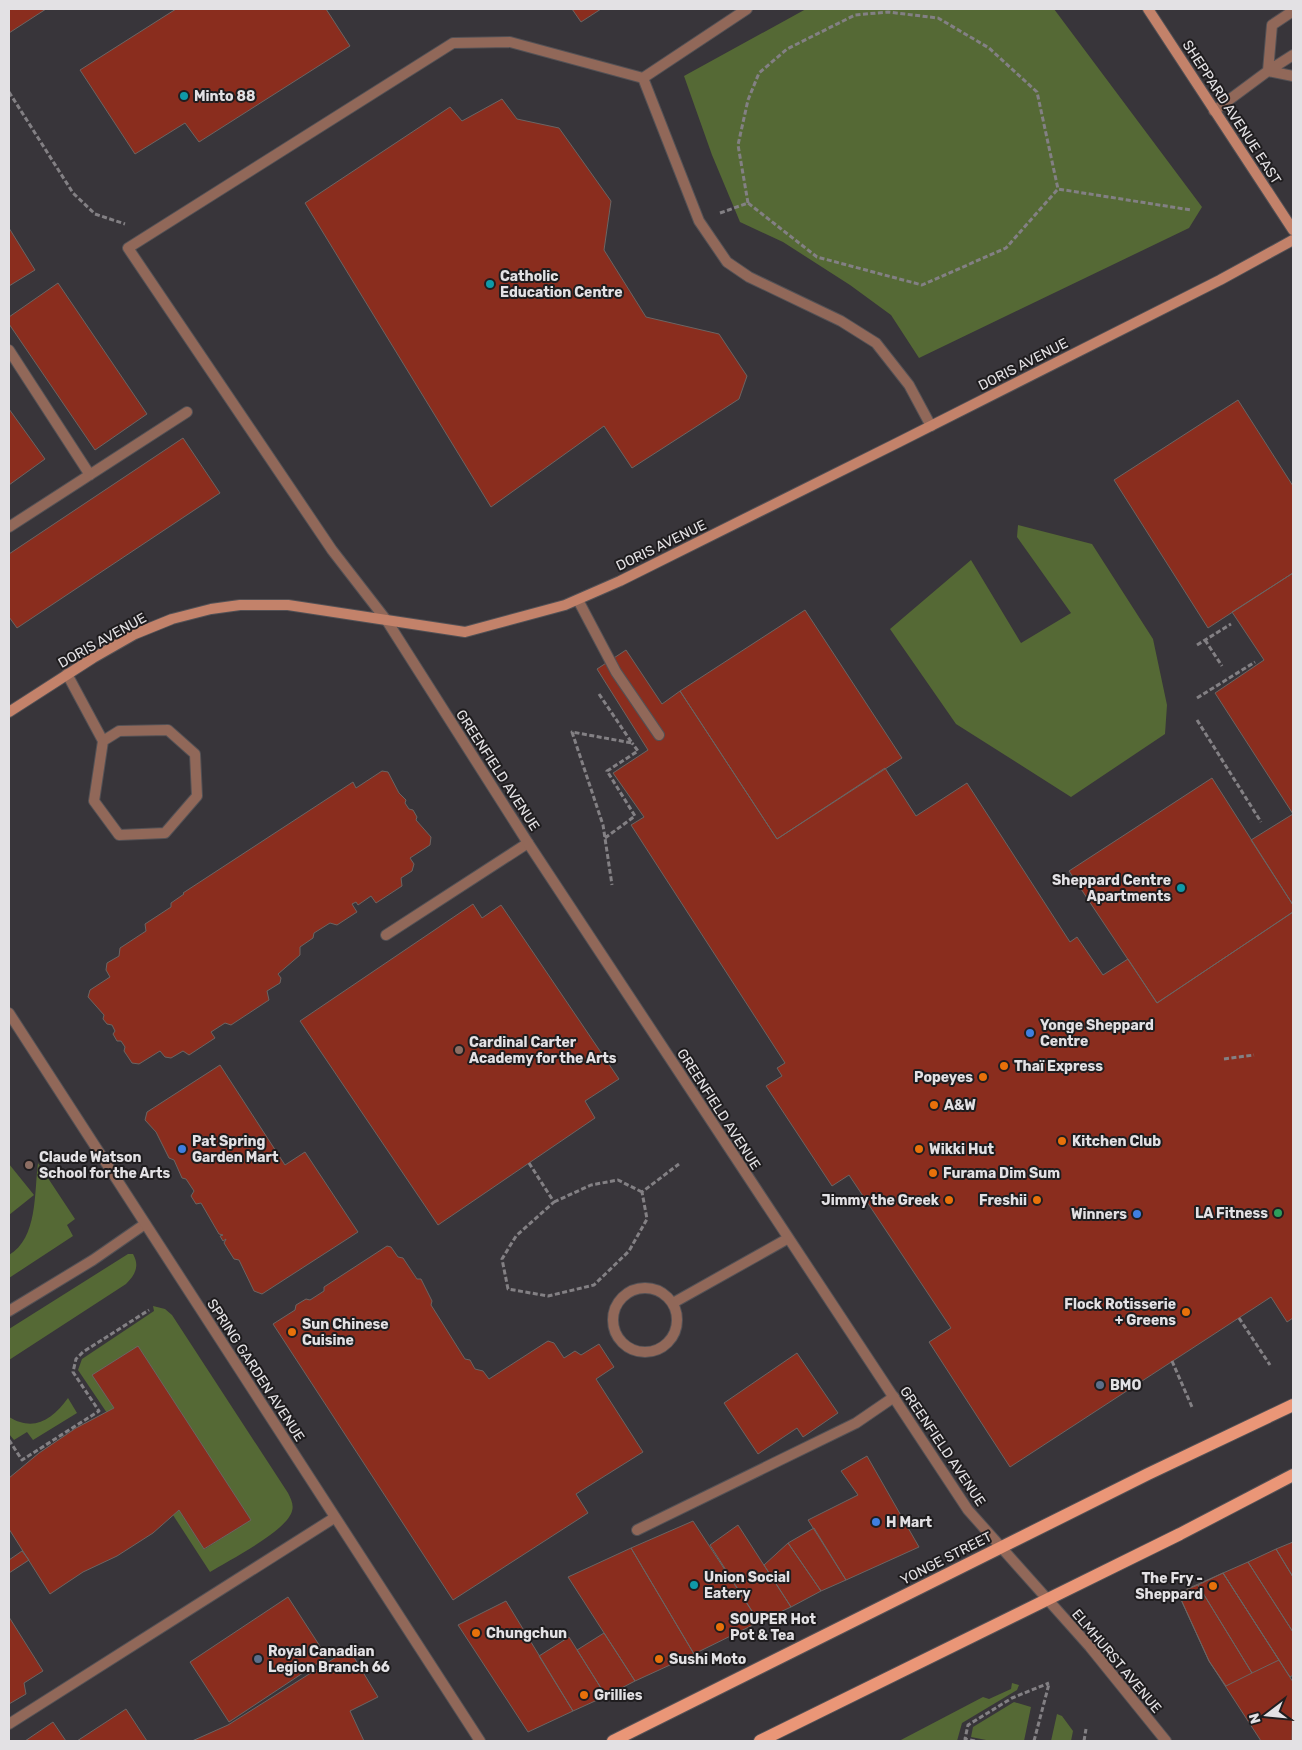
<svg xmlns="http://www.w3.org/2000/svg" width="1302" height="1750" font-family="Rubik,sans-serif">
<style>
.green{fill:#556935}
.building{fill:#8a2d1e;stroke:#6b6563}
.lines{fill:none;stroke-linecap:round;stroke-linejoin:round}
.lane-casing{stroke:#535155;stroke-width:12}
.street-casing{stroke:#535155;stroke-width:12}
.secondary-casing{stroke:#535155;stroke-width:12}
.primary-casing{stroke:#535155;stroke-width:14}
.path{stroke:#838084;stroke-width:3;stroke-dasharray:5 2.5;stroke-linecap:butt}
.lane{stroke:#916859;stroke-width:10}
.street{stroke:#916859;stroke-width:10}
.secondary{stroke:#c3826a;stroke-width:10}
.primary{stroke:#ea9677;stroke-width:12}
.culture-dot{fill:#0f9aa8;stroke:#1f1d1f;stroke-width:2}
.shop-dot{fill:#3f7fe0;stroke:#1f1d1f;stroke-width:2}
.education-dot{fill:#8d6e63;stroke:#1f1d1f;stroke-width:2}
.food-dot{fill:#e8710a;stroke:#1f1d1f;stroke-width:2}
.leisure-dot{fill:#2e9e5b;stroke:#1f1d1f;stroke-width:2}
.service-dot{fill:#5c6f8a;stroke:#1f1d1f;stroke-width:2}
.labels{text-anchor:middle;stroke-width:4;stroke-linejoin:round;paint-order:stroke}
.poi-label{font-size:14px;font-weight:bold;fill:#e3e1e4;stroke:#1f1d1f;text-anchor:start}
.street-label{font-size:14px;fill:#e3e1e4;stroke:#1f1d1f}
</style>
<rect width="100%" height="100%" fill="#38353a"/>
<path class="green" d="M806,9H1054L1202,207L1189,228L919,358L891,315L850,285L783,242L740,222L712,155L684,76Z
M1018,525L1092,544L1153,639L1167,705L1165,734L1071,797L956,724L890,629L971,560L1021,643L1071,613L1017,537Z
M38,1163L75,1219L67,1225L73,1236L9,1278V1255C38,1238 34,1193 38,1163Z
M9,1164L34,1195L9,1215Z
M128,1254H133C140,1266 135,1275 126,1284L9,1360V1329Z
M153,1306L165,1309L172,1315L288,1493C291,1499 294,1505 292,1511C287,1531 228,1561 210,1572L173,1515L179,1510L205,1549L250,1520L93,1375L114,1408L107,1413L78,1370L82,1359L154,1311Z
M68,1398L77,1413L33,1440L27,1432L14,1440L9,1434V1417C34,1432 52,1420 68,1398Z
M1012,1683L1019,1685L1017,1690L962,1723L957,1741H899L983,1697L989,1699L1011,1689Z
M1014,1702L1031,1707L1024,1741H991L971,1737L973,1727Z
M1057,1714L1062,1716L1073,1731L1071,1741H1051Z"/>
<path class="building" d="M9,9H46L9,33Z
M176,9H326L350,46L199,142L185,123L135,154L80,70Z
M572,9H601L581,22Z
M502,99L517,119L559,128L611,201L604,250L646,317L719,334L747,376L739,399L632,468L604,426L491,507L305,203L450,107L462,121Z
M9,228L35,270L9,286Z
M58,283L147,414L95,450L9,324V317Z
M1238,400L1293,486V573L1208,628L1114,480Z
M9,409L45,459L9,485Z
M183,438L220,493L17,628L9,617V554Z
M1293,573V905L1251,840L1293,814L1215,693L1264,660L1232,612Z
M805,610L902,758L777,839L680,691Z
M626,650L662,704L680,691L777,839L885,768L916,816L967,783L1070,942L1077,937L1103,975L1128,959L1157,1003L1293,912V1318L1287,1322L1271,1297L1010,1467L929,1342L951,1328L849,1175L832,1186L766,1086L782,1076L777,1068L785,1063L631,825L644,817L613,773L648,750L597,669Z
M382,771L388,772L399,793L406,800L405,803L409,809L413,810L417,817L416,820L431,837L430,845L410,858L414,864L412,871L401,878L402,886L376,903L371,896L358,905L356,902L352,904L357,912L337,925L330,923L314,933L313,938L300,947V955L278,974L281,978L280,983L267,991L269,1000L231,1025L225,1023L211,1032L215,1038L189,1055L183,1051L171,1058L165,1057L160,1051L139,1064L132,1063L124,1051L125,1047L121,1041H117L113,1034L115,1031L112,1025L107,1024L103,1019L104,1015L88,997L90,990L110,977L106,970L107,963L119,956L120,948L146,931L145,924L171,907V903L184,894L183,893L353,782L356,788Z
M1212,778L1293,905V912L1157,1003L1069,871Z
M473,904L482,918L501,905L619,1079L585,1101L595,1118L438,1225L300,1021Z
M220,1065L285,1165L305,1152L358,1232L262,1294L254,1291L239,1260L234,1259L224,1243L226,1239L223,1241L220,1236L223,1235L219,1234L201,1203L196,1204L191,1196L194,1191L186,1179L182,1178L174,1160L169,1158L156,1132L145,1120L147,1112Z
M387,1246L391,1247L398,1257L403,1258L417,1279H421L432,1301L431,1305L465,1359L470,1360L475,1369L483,1371L489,1379L548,1341L554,1343L564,1358L575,1351L581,1355L599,1344L614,1367L596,1379L643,1452L576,1494L588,1513L453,1600L273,1324L295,1310L296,1305L306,1299L310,1300L324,1291V1287Z
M138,1346L251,1520L204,1549L179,1510L153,1533L117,1556L83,1572L50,1594L9,1529V1478L39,1453L76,1428L114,1408L92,1375Z
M797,1353L838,1413L803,1437L797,1428L758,1454L724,1403Z
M867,1456L919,1547L846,1580L808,1520L858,1495L841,1471Z
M693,1521L759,1622L694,1654L631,1548Z
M738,1525L791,1607L759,1622L710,1545Z
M814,1528L846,1580L821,1591L788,1543Z
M1293,1542V1577L1276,1549Z
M788,1543L821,1591L791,1607L764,1565Z
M631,1548L694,1654L635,1681L568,1577Z
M1276,1549L1293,1577V1632L1248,1562Z
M22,1551L29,1560L9,1573V1560Z
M1248,1562L1293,1632V1675L1290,1677L1223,1573Z
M1223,1573L1293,1682L1292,1741H1261L1209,1661L1178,1593Z
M1223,1573L1279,1660L1252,1673L1198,1585Z
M1198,1585L1252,1673L1226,1686L1209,1661L1178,1593Z
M288,1597L327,1657L229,1722L190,1662Z
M506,1601L573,1711L528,1732L458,1625Z
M9,1617L43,1671L24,1683L26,1694L9,1704Z
M604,1633L635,1681L606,1696L577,1650Z
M569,1637L606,1696L573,1711L539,1656Z
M349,1649L378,1697L350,1711L364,1741H192L228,1725Z
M126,1709L147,1741H77Z
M53,1722L66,1741H25Z"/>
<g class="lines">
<defs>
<path id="lane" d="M1293,11L1272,25L1268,71L1293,76
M643,78L699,221L727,262L749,277L841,321L876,343L909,385L931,426
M1214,111L1268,71L1293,55
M578,600L616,672L659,735
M387,621L332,550L128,248L453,43L510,42L643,78L747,9
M67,674L103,741L94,801L119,835L165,833L197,796L195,754L168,730L119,731L103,741
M386,935L528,843
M613 1320a32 32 0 1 1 64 0a32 32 0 1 1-64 0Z
M673,1303L787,1239
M9,1311L93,1260L145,1224
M637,1530L856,1423L894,1397
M9,1724L334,1518"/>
<path id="street" d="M9,350L90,475
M9,527L187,412
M387,621L528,843L968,1510L1090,1647L1166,1741
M9,1013L480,1741"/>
<path id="secondary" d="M1148,9L1293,230
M9,712L93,658L135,634L172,619L211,609L240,605H288L465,632L565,605L620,581L899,442L1220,280L1293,240"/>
<path id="primary" d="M613,1741L1148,1474L1293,1405
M760,1741L1180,1534L1293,1475"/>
</defs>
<use href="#lane" class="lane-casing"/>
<use href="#street" class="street-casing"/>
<use href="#secondary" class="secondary-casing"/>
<use href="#primary" class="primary-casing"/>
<path class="path" d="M9,92L73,193L95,214L125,224
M748,203L738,145L748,100L759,73L787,49L855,15L888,12L938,18L989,48L1037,92L1058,189
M720,213L748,203L817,257L922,285L1006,248L1058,189L1191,210
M1205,640L1222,666
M1197,645L1231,624
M599,694L632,743L572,732L603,825L612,885
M1197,698L1255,662
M1197,720L1261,822
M605,838L635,816L607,771L638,751L632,743
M1224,1059L1254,1055
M529,1163L554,1202L516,1236L502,1259L508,1289L548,1296L594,1285L629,1251L647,1219L642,1192L679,1164
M554,1202L591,1185L618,1180L642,1192
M1239,1318L1270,1365
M1172,1361L1192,1407
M9,1440L22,1460L99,1411L73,1372L76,1359L83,1352L149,1310
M975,1741L965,1739L968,1725L1012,1698L1049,1683
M1034,1741L1049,1684
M1084,1741L1086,1729"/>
<use href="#lane" class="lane"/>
<use href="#street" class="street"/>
<use href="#secondary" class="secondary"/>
<use href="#primary" class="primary"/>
</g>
<g class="culture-dot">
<circle cx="184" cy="96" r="5"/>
<circle cx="490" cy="284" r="5"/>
<circle cx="1181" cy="888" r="5"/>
<circle cx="694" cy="1585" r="5"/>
</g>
<g class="shop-dot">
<circle cx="1030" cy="1033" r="5"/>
<circle cx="182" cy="1149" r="5"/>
<circle cx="1137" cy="1214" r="5"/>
<circle cx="876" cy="1522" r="5"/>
</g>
<g class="education-dot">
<circle cx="459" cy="1050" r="5"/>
<circle cx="29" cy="1165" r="5"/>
</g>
<g class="food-dot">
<circle cx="1004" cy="1066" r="5"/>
<circle cx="983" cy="1077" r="5"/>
<circle cx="934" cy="1105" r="5"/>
<circle cx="1062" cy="1141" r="5"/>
<circle cx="919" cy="1149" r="5"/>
<circle cx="933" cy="1173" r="5"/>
<circle cx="949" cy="1200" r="5"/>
<circle cx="1037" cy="1200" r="5"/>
<circle cx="1186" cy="1312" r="5"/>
<circle cx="292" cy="1332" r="5"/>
<circle cx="1213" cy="1586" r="5"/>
<circle cx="720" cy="1627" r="5"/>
<circle cx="476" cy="1633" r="5"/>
<circle cx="659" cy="1659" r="5"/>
<circle cx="584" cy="1695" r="5"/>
</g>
<circle class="leisure-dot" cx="1278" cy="1213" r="5"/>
<g class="service-dot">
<circle cx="1100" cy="1385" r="5"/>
<circle cx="258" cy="1659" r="5"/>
</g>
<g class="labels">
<g class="poi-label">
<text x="194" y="101">Minto 88</text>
<text x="500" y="281">Catholic<tspan x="500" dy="16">Education Centre</tspan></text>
<text x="1171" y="885" text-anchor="end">Sheppard Centre<tspan x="1171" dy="16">Apartments</tspan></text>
<text x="1040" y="1030">Yonge Sheppard<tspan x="1040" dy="16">Centre</tspan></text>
<text x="469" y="1047">Cardinal Carter<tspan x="469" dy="16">Academy for the Arts</tspan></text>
<text x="1014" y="1071">Thaï Express</text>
<text x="973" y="1082" text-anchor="end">Popeyes</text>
<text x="944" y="1110">A&amp;W</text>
<text x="192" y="1146">Pat Spring<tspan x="192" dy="16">Garden Mart</tspan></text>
<text x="1072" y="1146">Kitchen Club</text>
<text x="929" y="1154">Wikki Hut</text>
<text x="39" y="1162">Claude Watson<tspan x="39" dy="16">School for the Arts</tspan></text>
<text x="943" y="1178">Furama Dim Sum</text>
<text x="939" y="1205" text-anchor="end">Jimmy the Greek</text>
<text x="1027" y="1205" text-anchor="end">Freshii</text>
<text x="1268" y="1218" text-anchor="end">LA Fitness</text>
<text x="1127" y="1219" text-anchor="end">Winners</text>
<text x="1176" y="1309" text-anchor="end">Flock Rotisserie<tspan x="1176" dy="16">+ Greens</tspan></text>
<text x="302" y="1329">Sun Chinese<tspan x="302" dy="16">Cuisine</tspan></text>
<text x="1110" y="1390">BMO</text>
<text x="886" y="1527">H Mart</text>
<text x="704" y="1582">Union Social<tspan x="704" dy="16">Eatery</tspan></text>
<text x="1203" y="1583" text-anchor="end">The Fry -<tspan x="1203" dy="16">Sheppard</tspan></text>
<text x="730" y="1624">SOUPER Hot<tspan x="730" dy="16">Pot &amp; Tea</tspan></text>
<text x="486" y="1638">Chungchun</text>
<text x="268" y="1656">Royal Canadian<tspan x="268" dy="16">Legion Branch 66</tspan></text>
<text x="669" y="1664">Sushi Moto</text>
<text x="594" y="1700">Grillies</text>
</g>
<g class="street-label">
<text transform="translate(1232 112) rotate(57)" y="5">SHEPPARD AVENUE EAST</text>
<text transform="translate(1023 364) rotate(-27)" y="5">DORIS AVENUE</text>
<text transform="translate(661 545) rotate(-26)" y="5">DORIS AVENUE</text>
<text transform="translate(102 640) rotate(-29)" y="5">DORIS AVENUE</text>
<text transform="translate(498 770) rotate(57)" y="5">GREENFIELD AVENUE</text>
<text transform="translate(719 1109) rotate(57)" y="5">GREENFIELD AVENUE</text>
<text transform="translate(256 1370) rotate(57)" y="5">SPRING GARDEN AVENUE</text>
<text transform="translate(943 1446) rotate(56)" y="5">GREENFIELD AVENUE</text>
<text transform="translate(946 1558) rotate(-27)" y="5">YONGE STREET</text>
<text transform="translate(1117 1661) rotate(50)" y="5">ELMHURST AVENUE</text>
</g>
</g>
<rect width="1302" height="1750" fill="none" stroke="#e3e1e4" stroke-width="20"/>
<g transform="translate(1267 1715) rotate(254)" stroke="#1f1d1f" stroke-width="4" paint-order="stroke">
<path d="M0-4L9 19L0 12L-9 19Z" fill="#e3e1e4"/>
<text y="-8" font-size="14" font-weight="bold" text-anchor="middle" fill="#e3e1e4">N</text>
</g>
</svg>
